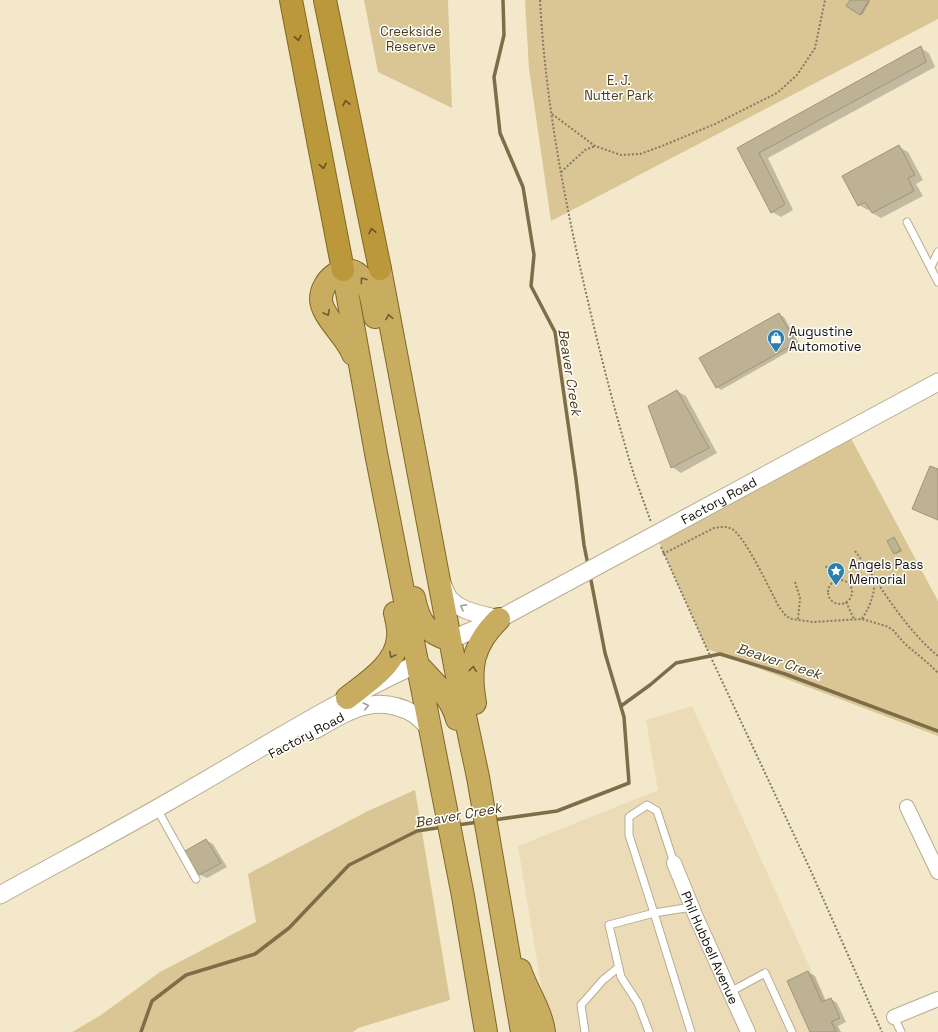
<svg xmlns="http://www.w3.org/2000/svg" width="938" height="1032" font-family="'Space Grotesk',sans-serif">
<style>
.built{fill:#ebdcb7}
.green{fill:#dac694}
.shadow{fill:#0003}
.lines{fill:none;stroke-linecap:round;stroke-linejoin:round}
.stream{stroke:#7e6e48;stroke-width:3.5}
.building{fill:#beb295;stroke:#a09478}
.service-casing{stroke:#b8ac90;stroke-width:9}
.minor-casing{stroke:#b8ac90;stroke-width:16}
.tertiary-casing{stroke:#b8ac90;stroke-width:19}
.trunk-casing{stroke:#816827;stroke-width:24}
.motorway-casing{stroke:#816827;stroke-width:24}
.path{stroke:#837b67;stroke-width:2;stroke-dasharray:2 2;stroke-linecap:butt}
.service{stroke:#fff;stroke-width:7}
.minor{stroke:#fff;stroke-width:14}
.tertiary{stroke:#fff;stroke-width:17}
.trunk{stroke:#c8ac60;stroke-width:22}
.motorway{stroke:#bb9839;stroke-width:22}
.oneway{stroke:#685420}
.oneway2{stroke:#6e5e33}
.oneway3{stroke:#a19f9b}
.labels{text-anchor:middle;stroke-width:3;stroke-linejoin:round;paint-order:stroke}
.park-label{font-size:13px;fill:#4b3b12;stroke:#fff}
.poi-label{font-size:13px;fill:#141006;stroke:#fff;text-anchor:start}
.street-label{font-size:13px;fill:#141006;stroke:#fff}
.water-label{font-size:14px;font-style:italic;fill:#4b3b12;stroke:#fff}
</style>
<rect width="100%" height="100%" fill="#f4e8ca"/>
<path class="built" d="M692,706L839,1032H549L518,846L658,790L646,720Z"/>
<path class="green" d="M364,0H448L452,108L378,72Z
M525,0H938V19L551,221L529,69Z
M847,431L938,601V736L707,649L656,535Z
M415,790L450,1000L358,1028L353,1032H72L101,1015L160,972L256,922L248,874L368,811Z"/>
<path class="shadow" d="M851,0H868L870,1L862,15L847,6Z
M921,48L929,53L935,67L768,158L793,210L781,217L772,212L738,149Z
M899,147L908,152L923,180L916,184L923,196L881,218L872,213L870,209L868,210L859,205Z
M779,314L784,317L800,345L721,390L717,387Z
M677,391L686,396L717,453L681,473L672,467Z
M894,538L902,551L896,554L894,553Z
M206,840L213,844L227,867L207,878L200,875L186,852Z
M808,972L815,976L826,1001L831,999L837,1003L846,1022L838,1026L841,1032H811Z"/>
<g class="lines">
<path class="stream" d="M503,0L504,35L494,77L500,133L523,187L534,255L531,286L555,332L576,479L584,545L588,565
M621,706L650,685L676,663L720,654L785,674L938,731
M493,820L557,811L629,783L624,717L605,653L590,575
M457,825L479,822
M141,1032L152,1001L186,975L255,954L289,928L349,865L417,831L443,827"/>
</g>
<path class="building" d="M850,0H869L860,15L846,6Z
M921,46L926,62L759,153L785,204L771,213L737,148Z
M899,145L915,175L908,178L914,191L872,213L865,202L858,206L842,176Z
M779,313L796,343L716,388L699,358Z
M677,390L709,448L671,468L648,406Z
M930,466L938,469V520L912,509Z
M894,537L901,550L894,554L887,541Z
M206,839L221,863L199,875L185,851Z
M808,971L822,1002L831,998L840,1018L831,1022L836,1031L833,1032H810L787,981Z"/>
<g class="lines">
<defs>
<path id="service" d="M907,222L938,282
M931,267L938,252
M157,809L196,879
M674,863L657,811L647,805L629,817V835L654,913L692,907
M730,992L765,973L792,1032
M894,1017L901,1032
M585,1032L581,1005L603,980L619,967
M649,1032L638,1003L621,977L609,925L654,913L691,1032"/>
<g id="minor">
<path d="M907,807L938,872"/>
<path id="s1" d="M674,863L696,917L748,1032"/>
<path d="M894,1017L938,999"/>
</g>
<g id="tertiary">
<path d="M442,583C444,588 446,594 449,598C460,612 484,615 499,619"/>
<path id="s2" d="M450,640L499,619L938,382"/>
<path d="M315,730C348,711 376,692 414,714C420,718 425,724 430,729"/>
<path d="M0,895C61,861 122,829 182,794C260,749 336,701 417,664"/>
</g>
<path id="trunk" d="M380,269L461,697L478,777L522,1032
M343,270L376,453L463,896L486,1032
M353,354C347,337 321,316 321,299C321,281 343,261 359,275C371,284 372,303 375,317
M414,598C419,623 427,633 450,640
M418,665C433,682 451,696 457,719
M347,698C366,683 397,664 398,637C399,629 397,621 395,613
M475,703C469,668 472,645 499,619
M520,970C527,991 541,1010 544,1032"/>
<path id="motorway" d="M291,0L343,270
M325,0L380,269"/>
</defs>
<use href="#service" class="service-casing"/>
<use href="#minor" class="minor-casing"/>
<use href="#tertiary" class="tertiary-casing"/>
<use href="#trunk" class="trunk-casing"/>
<use href="#motorway" class="motorway-casing"/>
<path class="path" d="M540,0C545,95 562,188 583,280C597,341 612,402 630,462C636,482 644,502 651,522
M552,114L595,146L621,155L640,154L662,146L715,124L777,93L797,75L815,48L825,0
M561,172L585,150L595,146
M661,547L707,649L810,869L882,1032
M855,551C881,586 904,628 938,656
M663,554L714,528C720,527 726,526 732,529C745,536 771,592 779,607L786,616L792,619L813,622L862,619L886,626L893,630L905,644L929,664L938,673
M826,566L834,581
M828 592a12 12 0 1 1 24 0a12 12 0 1 1-24 0Z
M795,582L800,598L798,620
M846,602L854,619
M862,619C871,604 874,596 875,578"/>
<use href="#service" class="service"/>
<use href="#minor" class="minor"/>
<use href="#tertiary" class="tertiary"/>
<use href="#trunk" class="trunk"/>
<use href="#motorway" class="motorway"/>
</g>
<defs><path id="oneway-chevron" d="M-2-3.5L2.5 0L-2 3.5" fill="none" stroke-width="1.6" stroke-linecap="round" stroke-linejoin="round"/></defs>
<g class="oneway">
<use href="#oneway-chevron" transform="translate(298 38) rotate(79)"/>
<use href="#oneway-chevron" transform="translate(346 103) rotate(-102)"/>
<use href="#oneway-chevron" transform="translate(323 166) rotate(79)"/>
<use href="#oneway-chevron" transform="translate(372 231) rotate(-102)"/>
</g>
<g class="oneway2">
<use href="#oneway-chevron" transform="translate(363 280) rotate(-126)"/>
<use href="#oneway-chevron" transform="translate(327 313) rotate(63)"/>
<use href="#oneway-chevron" transform="translate(389 317) rotate(-101)"/>
<use href="#oneway-chevron" transform="translate(392 655) rotate(118)"/>
<use href="#oneway-chevron" transform="translate(473 669) rotate(-83)"/>
</g>
<g class="oneway3">
<use href="#oneway-chevron" transform="translate(463 607) rotate(-152)"/>
<use href="#oneway-chevron" transform="translate(366 706) rotate(-13)"/>
</g>
<defs>
<symbol id="shop-pin" viewBox="-11 -11 22 30"><path d="M0 17L-7.5 6A9.5 9.5 0 1 1 7.5 6Z" fill="#2b7faf" stroke="#fff"/><path d="M-5-2.5h2.3a2.7 3.5 0 0 1 5.4 0H5L5.5 6h-11ZM-1.5-2.5h3a1.5 2.3 0 0 0-3 0Z" fill="#fff"/></symbol>
<symbol id="sight-pin" viewBox="-11 -11 22 30"><path d="M0 17L-7.5 6A9.5 9.5 0 1 1 7.5 6Z" fill="#2b7faf" stroke="#fff"/><path d="M0-6L1.8-2.2L6-1.7L2.9 1.2L3.7 5.4L0 3.3L-3.7 5.4L-2.9 1.2L-6-1.7L-1.8-2.2Z" fill="#fff"/></symbol>
</defs>
<g fill-rule="evenodd">
<use href="#shop-pin" x="766" y="328" width="20" height="27"/>
<use href="#sight-pin" x="826" y="561" width="20" height="27"/>
</g>
<g class="labels">
<g class="park-label">
<text x="411" y="36">Creekside<tspan x="411" dy="15">Reserve</tspan></text>
<text x="619" y="85">E. J.<tspan x="619" dy="15">Nutter Park</tspan></text>
</g>
<g class="poi-label">
<text x="789" y="336">Augustine<tspan x="789" dy="15">Automotive</tspan></text>
<text x="849" y="569">Angels Pass<tspan x="849" dy="15">Memorial</tspan></text>
</g>
<g class="street-label">
<text dy="5" stroke="none"><textPath href="#s2" startOffset="303">Factory Road</textPath></text>
<text transform="translate(306 735) rotate(-28)" y="5">Factory Road</text>
<text dy="5" stroke="none"><textPath href="#s1" startOffset="92">Phil Hubbell Avenue</textPath></text>
</g>
<g class="water-label">
<text transform="translate(570 372) rotate(81)" y="5">Beaver Creek</text>
<text transform="translate(779 661) rotate(18)" y="5">Beaver Creek</text>
<text transform="translate(458 815) rotate(-10)" y="5">Beaver Creek</text>
</g>
</g>
</svg>
